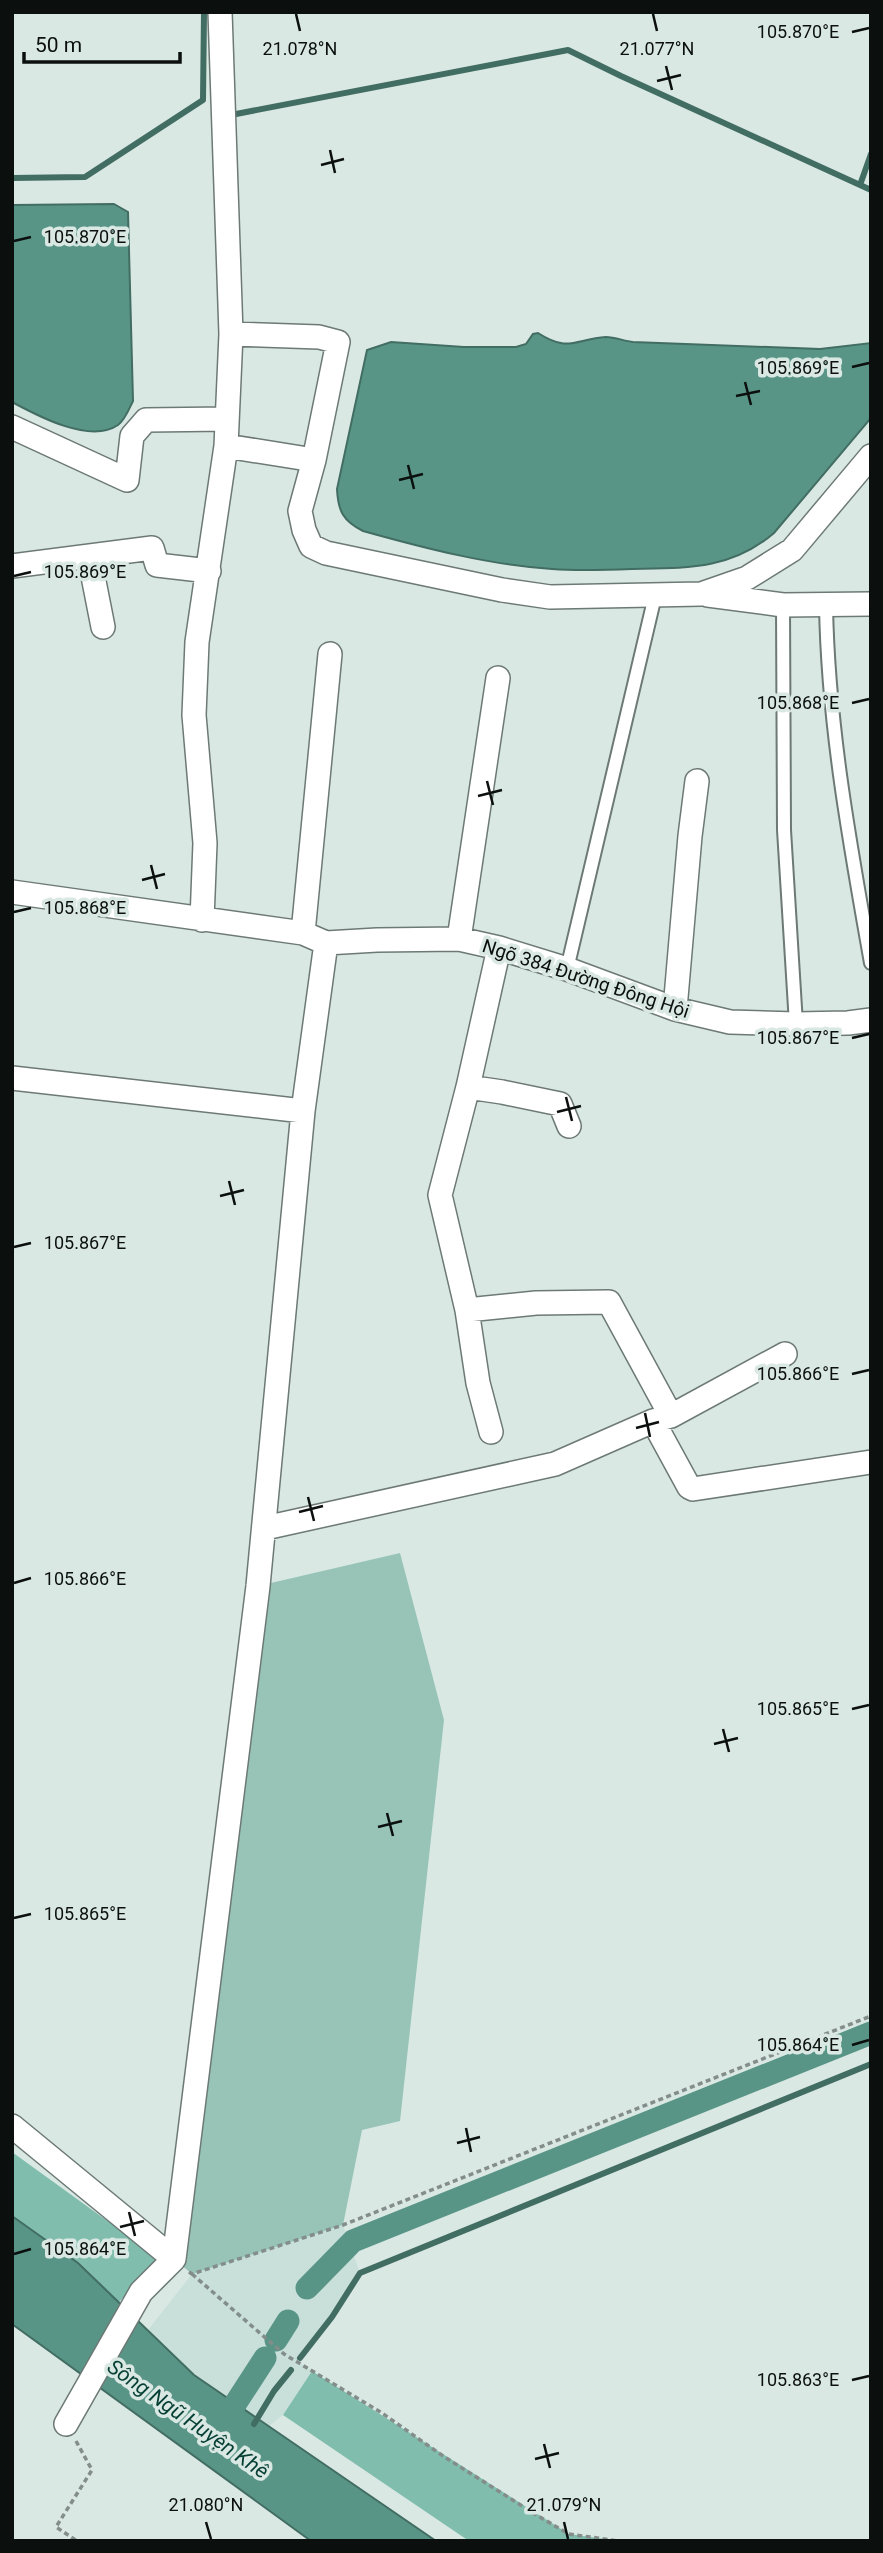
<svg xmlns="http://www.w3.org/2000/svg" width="883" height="2553" font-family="Roboto,sans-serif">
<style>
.built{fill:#c8e0d9}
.green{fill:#97c4b7}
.forest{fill:#80bdad}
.water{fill:#599586;stroke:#426d62;stroke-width:2}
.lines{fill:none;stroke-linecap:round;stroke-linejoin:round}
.stream{stroke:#426d62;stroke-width:6}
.canal{stroke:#599586;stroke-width:23}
.service-casing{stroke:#6c7975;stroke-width:16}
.minor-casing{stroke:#6c7975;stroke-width:26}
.path{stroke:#838d8a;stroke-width:3.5;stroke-dasharray:5 3.5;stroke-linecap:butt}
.service{stroke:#fff;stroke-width:12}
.minor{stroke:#fff;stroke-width:23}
.ticks{fill:none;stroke:#0b100e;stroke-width:2.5}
.labels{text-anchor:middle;stroke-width:7;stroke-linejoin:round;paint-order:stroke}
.street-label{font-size:19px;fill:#0b100e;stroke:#dae8e4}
.water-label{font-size:21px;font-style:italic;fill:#063f34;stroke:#dae8e4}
.ticks-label{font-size:18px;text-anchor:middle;fill:#0b100e;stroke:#dae8e4;stroke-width:7;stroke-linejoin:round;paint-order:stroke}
</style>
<rect width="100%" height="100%" fill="#dae8e4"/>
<path class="built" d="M343,2225L360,2273L297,2361L312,2371L283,2415L269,2426L194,2375L148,2330L192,2274Z"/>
<path class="green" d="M400,1553L444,1720L400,2121L362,2130L343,2225L192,2274L174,2259L258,1586Z"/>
<path class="forest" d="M12,2152L160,2259L119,2302L78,2263L12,2216Z
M312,2371L569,2534L620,2541H469L283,2415Z"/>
<path class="water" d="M114,204L128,212L133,401C129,409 125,420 118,425C90,444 38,416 12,402V205Z
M538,333C569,353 575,339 606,337C615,337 624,341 633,342L820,349L871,343V418L774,533C731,570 686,568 632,569C606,570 579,571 552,569C489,565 424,548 363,531C343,521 338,511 337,489L367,350L391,342L464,347H516L526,344L533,334Z
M12,2216L78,2263L194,2375L436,2541H311L12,2324Z"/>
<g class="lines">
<path class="stream" d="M231,115L568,50L621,76L871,190
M12,178L85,177L203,100L204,12
M860,185L871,154
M300,2358L332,2317L360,2273L871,2064
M254,2424L274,2391L291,2370"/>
<path class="canal" d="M307,2288L353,2241L871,2033
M276,2340L288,2321
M219,2429L265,2358"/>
<defs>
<path id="service" d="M783,605L784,830L796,1024
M826,605C828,726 850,844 871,963
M567,969L655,596"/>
<path id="minor" d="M231,334L319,337L338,342L314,460L300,511L304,530L311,546L326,553L502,590L550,597L701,594L747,578L792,550L871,456
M12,427L127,480L132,436L146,420L226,419
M226,446L314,460
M89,556L103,627
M12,566L152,548L157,565L209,571
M708,595L783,605L871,604
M12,892L303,933L326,943L377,940L459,939L499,948L567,969L675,1009L730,1022L796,1024L848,1023L871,1020
M202,920L205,843L194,715L197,642L226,446L231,334L220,12
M303,933L330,654
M459,939L498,678
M675,1009L690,836L697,781
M12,1078L303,1111
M468,1087L502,1092L560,1104L569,1126
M467,1310L536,1303L609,1302L671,1416
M653,1421L689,1487L693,1489L871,1462
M491,1432L478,1383L467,1310L440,1195L468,1087L499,948
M265,1528L555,1464L653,1421L671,1416L785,1354
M12,2126L174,2259
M66,2424L141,2292L174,2259L258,1586L303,1111L326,943"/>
</defs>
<use href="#service" class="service-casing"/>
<use href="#minor" class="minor-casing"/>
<path class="path" d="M189,2272L192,2274L343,2225L871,2016
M192,2274L284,2354L382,2413L443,2456L538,2516L569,2534L618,2541
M76,2441L92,2470L56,2527L77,2541"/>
<use href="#service" class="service"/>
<use href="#minor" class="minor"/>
</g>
<path class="ticks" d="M296,14L300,31M653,14L657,31M852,32L869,28M666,66L672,90M657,81L681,75M330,150L335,173M321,165L344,159M14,241L31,237M852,367L869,363M745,382L751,405M736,396L760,391M408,465L414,489M399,480L423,474M14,576L31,572M852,703L869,699M487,781L493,805M478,796L502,790M151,865L157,889M142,880L165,874M14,912L31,908M852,1038L869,1034M566,1097L572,1121M557,1112L581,1106M229,1181L235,1205M220,1196L244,1190M14,1247L31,1243M852,1374L869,1370M645,1413L650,1437M636,1428L659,1422M308,1497L314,1521M299,1512L323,1506M14,1583L31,1578M852,1709L869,1705M723,1729L729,1752M714,1744L738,1738M387,1813L393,1836M378,1827L402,1821M14,1918L31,1914M852,2045L869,2040M466,2128L471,2152M457,2143L480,2137M129,2212L135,2236M120,2227L144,2221M14,2254L31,2249M852,2380L869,2376M544,2444L550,2468M535,2459L559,2453M206,2522L211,2539M564,2522L568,2539"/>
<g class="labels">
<g class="street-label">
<text transform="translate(586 978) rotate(18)" y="7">Ngõ 384 Đường Đông Hội</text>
</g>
<g class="water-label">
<text transform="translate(188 2419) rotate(35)" y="7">Sông Ngũ Huyện Khê</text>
</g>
</g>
<g class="ticks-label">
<text x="798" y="38">105.870°E</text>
<text x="657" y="55">21.077°N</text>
<text x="300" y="55">21.078°N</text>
<text x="85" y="243">105.870°E</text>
<text x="798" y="374">105.869°E</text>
<text x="85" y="578">105.869°E</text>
<text x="798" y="709">105.868°E</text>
<text x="85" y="914">105.868°E</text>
<text x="798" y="1044">105.867°E</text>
<text x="85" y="1249">105.867°E</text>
<text x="798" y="1380">105.866°E</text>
<text x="85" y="1585">105.866°E</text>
<text x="798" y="1715">105.865°E</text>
<text x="85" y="1920">105.865°E</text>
<text x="798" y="2051">105.864°E</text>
<text x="85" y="2255">105.864°E</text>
<text x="798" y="2386">105.863°E</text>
<text x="206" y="2511">21.080°N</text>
<text x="564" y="2511">21.079°N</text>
</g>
<rect width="883" height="2553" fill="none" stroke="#0b100e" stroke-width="28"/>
<path d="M24 52v10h156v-10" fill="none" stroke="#0b100e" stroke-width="3.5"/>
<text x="35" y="52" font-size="21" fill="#0b100e" stroke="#dae8e4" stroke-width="5" paint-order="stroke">50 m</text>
</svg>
